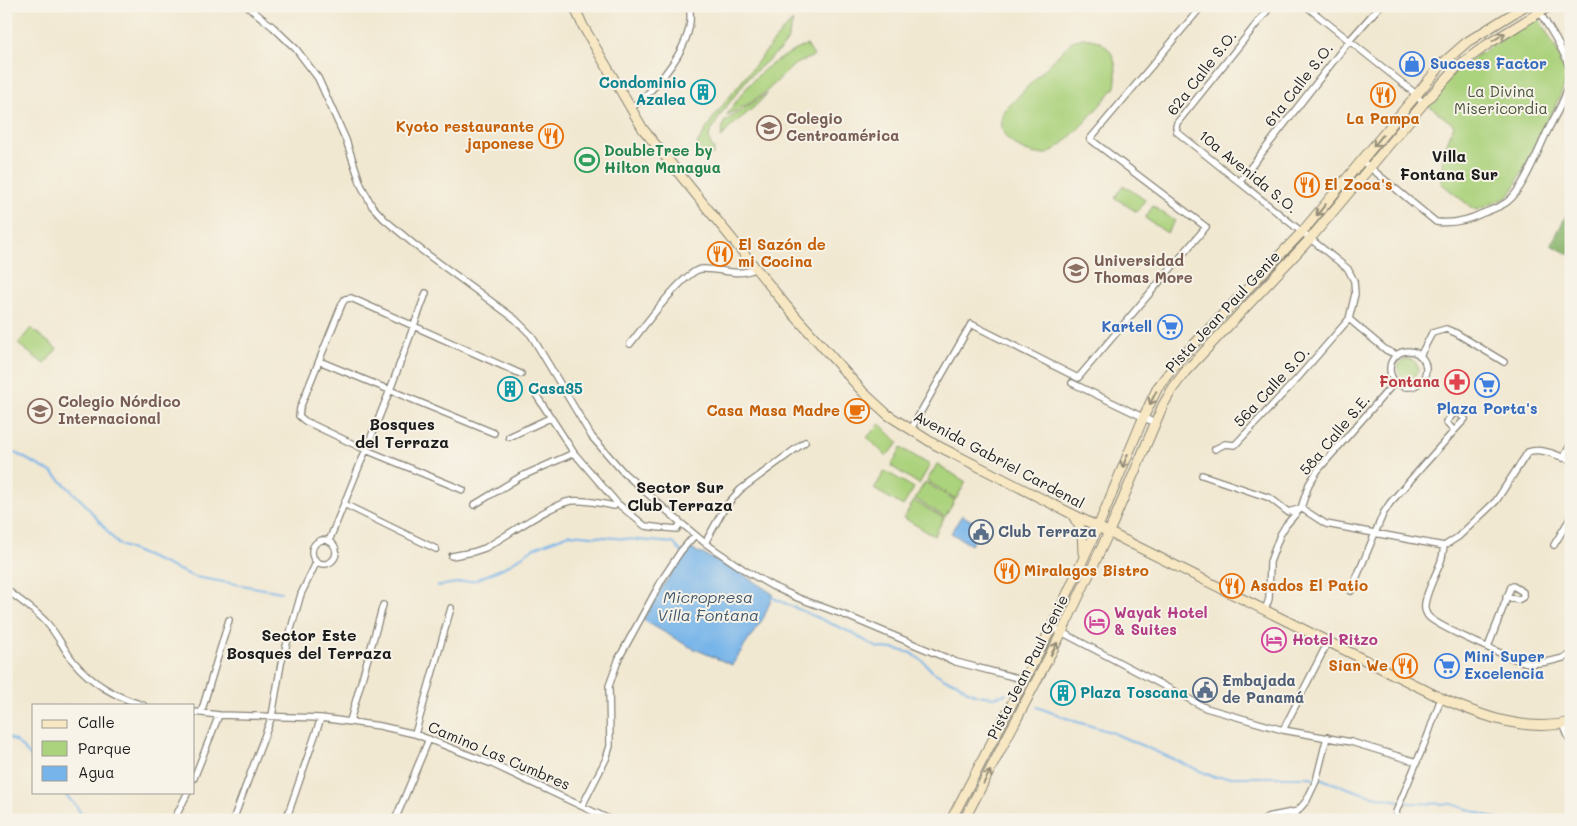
<svg xmlns="http://www.w3.org/2000/svg" width="1577" height="826" font-family="Mali,sans-serif">
<style>
.green{fill:#abd27c;stroke:#64774c}
.forest{fill:#88b46c;stroke:#526844}
.water{fill:#76b4e9;stroke:#496882}
.lines{fill:none;stroke-linecap:round;stroke-linejoin:round}
.stream{stroke:#76b4e9;stroke-width:2}
.street-casing{stroke:#868276;stroke-width:8}
.secondary-casing{stroke:#868276;stroke-width:11}
.street{stroke:#fff;stroke-width:5.5}
.secondary{stroke:#f7e8c3;stroke-width:9}
.oneway{stroke:#948c78}
.labels{text-anchor:middle;stroke-width:4;stroke-linejoin:round;paint-order:stroke}
.shop-label{font-size:15px;font-weight:bold;fill:#366cbe;stroke:#f7f3e8;text-anchor:start}
.street-label{font-size:15px;fill:#1c1c1c;stroke:#f7f3e8}
.culture-label{font-size:15px;font-weight:bold;fill:#0d838f;stroke:#f7f3e8;text-anchor:start}
.park-label{font-size:15px;fill:#475339;stroke:#f7f3e8}
.education-label{font-size:15px;font-weight:bold;fill:#785e54;stroke:#f7f3e8;text-anchor:start}
.food-label{font-size:15px;font-weight:bold;fill:#c56008;stroke:#f7f3e8;text-anchor:start}
.leisure-label{font-size:15px;font-weight:bold;fill:#27864d;stroke:#f7f3e8;text-anchor:start}
.health-label{font-size:15px;font-weight:bold;fill:#be3a42;stroke:#f7f3e8;text-anchor:end}
.service-label{font-size:15px;font-weight:bold;fill:#4e5e75;stroke:#f7f3e8;text-anchor:start}
.hotel-label{font-size:15px;font-weight:bold;fill:#b23c85;stroke:#f7f3e8;text-anchor:start}
.neighbourhood-label{font-size:16px;font-weight:bold;fill:#1c1c1c;stroke:#f7f3e8}
.water-label{font-size:16px;font-style:italic;fill:#40596e;stroke:#f7f3e8}
</style>
<rect width="100%" height="100%" fill="#f7f3e8"/>
<filter id="ink" filterUnits="userSpaceOnUse"><feTurbulence type="fractalNoise" baseFrequency=".02" numOctaves="2"/><feDisplacementMap in="SourceGraphic" scale="10" xChannelSelector="R" yChannelSelector="G"/><feConvolveMatrix kernelMatrix="1 2 1 2 8 2 1 2 1" color-interpolation-filters="sRGB"/></filter>
<filter id="wash" filterUnits="userSpaceOnUse"><feTurbulence type="fractalNoise" baseFrequency=".0096" numOctaves="4" result="noise"/><feDisplacementMap in="SourceGraphic" scale="20" xChannelSelector="R" yChannelSelector="G"/><feGaussianBlur stdDeviation="1.12" result="paint"/><feColorMatrix in="noise" values="0 0 0 0 0 0 0 0 0 0 0 0 0 0 0 0 0 1.4 0 .05"/><feComposite in="paint" operator="in"/></filter>
<g filter="url(#wash)">
<rect width="100%" height="100%" fill="#f1e8d1"/>
<path class="green" d="M1538,17L1566,67C1567,77 1564,86 1560,96L1514,188L1508,197L1477,210L1472,208L1441,183L1443,153L1454,125L1427,104L1459,67Z
M793,21L787,41L783,47L748,78L721,114L709,135L710,143L714,149L713,155L706,158L695,148L711,121L723,105L783,30Z
M1083,38C1087,39 1094,39 1098,41C1116,49 1118,70 1115,87C1104,101 1065,147 1049,153C1036,157 1020,150 1010,141C1000,133 1000,120 1005,110L1072,41Z
M807,45L814,56L794,65L769,89L750,103L726,116C752,78 764,64 807,45Z
M767,93C754,111 734,120 721,138L724,122Z
M1123,185L1145,200L1137,212L1115,198Z
M1153,206L1175,221L1167,233L1145,218Z
M31,328L57,349L44,364L18,344Z
M1398 369a10 10 0 1 1 20 0a10 10 0 1 1-20 0Z
M880,424L899,443L886,456L867,437Z
M901,448L930,465L919,484L891,466Z
M937,464L966,482L956,499L927,481Z
M885,471L914,488L903,506L874,489Z
M925,482L955,500L945,517L915,499Z
M914,501L944,518L934,536L904,518Z"/>
<path class="forest" d="M1571,206V255L1551,245Z"/>
<path class="water" d="M962,515L982,527L971,545L951,533Z
M689,548L735,569L773,594L764,617L732,665L688,646L643,620L660,590Z"/>
<g class="lines">
<path class="stream" d="M6,450L17,454L53,473L84,503L118,544L195,577L281,592
M438,586L476,580L507,566L534,548L569,534L673,543L686,556
M771,597L850,632L878,648L895,649L911,653L924,662L932,671L947,680L956,682L966,690L977,695L994,697L1006,694
M1037,707L1074,721L1111,732L1214,777H1309L1324,780L1368,795L1410,803L1452,804L1500,820
M6,736L17,742L34,760
M63,792L76,806L85,820"/>
</g>
</g>
<g filter="url(#ink)">
<g class="lines">
<defs>
<path id="street" d="M247,6L273,27L296,49L318,78L346,140L361,185L372,206L384,219L416,246L515,319L531,335L592,437L624,473L681,523L705,543L746,571L772,586L798,598L847,616L956,662L1025,680
M1306,6L1416,94L1423,104
M630,109C656,89 698,42 689,6
M1362,161L1436,222C1453,224 1467,221 1483,213C1491,210 1500,207 1507,202C1523,191 1539,148 1548,130C1556,113 1570,93 1570,73C1569,58 1545,20 1535,6
M1240,181L1349,41L1380,6
M1349,319L1386,350L1397,355
M630,344C642,329 685,269 702,269C721,268 738,278 756,268
M1390 369a18 18 0 1 1 36 0a18 18 0 1 1-36 0Z
M1420,356L1432,333L1446,329L1456,333L1504,362
M319,361L494,433
M1072,383L1155,423
M533,390L574,453L617,503
M1456,411L1465,419L1454,431L1446,422Z
M911,429L971,324L1078,378L1206,227L1090,139L1202,6
M509,437L550,418
M1215,449L1225,444L1235,445L1296,380L1349,319L1355,294L1354,281L1348,269L1177,132L1176,127L1177,123L1271,6
M1563,458L1571,444
M1571,460C1557,456 1542,447 1528,452L1496,501L1458,537L1444,546C1443,551 1443,556 1441,561C1437,573 1423,597 1425,609C1425,610 1427,615 1428,616C1436,626 1515,661 1529,663C1542,664 1559,660 1571,655
M1202,475L1270,498L1288,512L1299,509
M463,490L366,450L305,421L299,416L300,408L342,304L345,299L351,298L521,374
M344,504L436,549
M474,505L520,477L574,453
M1301,508L1326,524L1444,546
M666,528L677,529L681,523
M312 552a12 12 0 1 1 24 0a12 12 0 1 1-24 0Z
M329,541L390,390L426,293
M705,543L725,507L740,490L805,442
M1554,545L1571,517
M452,556L473,552L485,548C505,537 551,504 571,501C585,500 600,503 614,506L617,503L645,526L661,528
M6,589C19,600 34,609 45,621C57,633 64,650 74,662C91,683 118,698 143,705
M1351,591L1383,514L1390,503L1454,431
M1265,610L1269,599L1270,562L1280,535L1286,525L1301,508L1309,484L1318,470L1395,382
M1052,627L1206,708L1283,730L1351,742L1417,762
M1488,647L1511,587L1513,586L1523,592V597L1518,600L1506,597
M194,712L219,715L321,718L380,726L415,734L492,764L611,820
M201,713L229,620
M350,721L383,605
M1563,724L1571,743
M1283,730L1328,642
M415,734L451,608
M194,778L219,715
M582,806L606,759L610,746L609,686L619,658L663,578L681,551L695,535
M174,820L188,792
M233,820L272,716L281,664L301,594L317,561
M286,820L321,718
M395,820L429,739
M1037,820L1039,817
M1264,820L1267,817L1298,811
M1290,820L1307,800L1316,781L1327,737
M1397,820L1396,812L1428,735L1441,698"/>
<path id="secondary" d="M574,6L583,26L643,129L788,308L863,392L888,415L934,444L1072,514L1441,698C1482,716 1525,733 1571,722
M1072,514L1082,531L1083,553
M951,820L1052,627L1098,527L1144,416L1158,387L1179,360L1302,232L1443,63L1467,42L1525,6
M964,820L1062,632L1109,532L1163,405L1173,388L1185,372L1310,239L1423,104L1458,66L1488,44L1550,6"/>
</defs>
<use href="#street" class="street-casing"/>
<use href="#secondary" class="secondary-casing"/>
<use href="#street" class="street"/>
<use href="#secondary" class="secondary"/>
</g>
<defs><path id="oneway-shaft" d="M-6 0H5M1.5-3L5.5 0L1.5 3" fill="none" stroke-width="1.6" stroke-linecap="round" stroke-linejoin="round" transform="scale(1.25)"/></defs>
<g class="oneway">
<use href="#oneway-shaft" transform="translate(1499 37) rotate(-32)"/>
<use href="#oneway-shaft" transform="translate(1378 141) rotate(129)"/>
<use href="#oneway-shaft" transform="translate(1321 210) rotate(129)"/>
<use href="#oneway-shaft" transform="translate(1153 398) rotate(116)"/>
<use href="#oneway-shaft" transform="translate(1125 461) rotate(112)"/>
<use href="#oneway-shaft" transform="translate(1054 649) rotate(-63)"/>
<use href="#oneway-shaft" transform="translate(987 777) rotate(-62)"/>
</g>
</g>
<defs>
<symbol id="shop-ring" viewBox="-11 -11 22 22"><circle r="9.5" fill="#f7f3e8" stroke="#3f7fe0" stroke-width="1.5"/><path d="M-5-2.5h2.3a2.7 3.5 0 0 1 5.4 0H5L5.5 6h-11ZM-1.5-2.5h3a1.5 2.3 0 0 0-3 0Z" fill="#3f7fe0"/></symbol>
<symbol id="building-ring" viewBox="-11 -11 22 22"><circle r="9.5" fill="#f7f3e8" stroke="#0f9aa8" stroke-width="1.5"/><path d="M-4-6H4V6H1V3H-1V6H-4ZM-2.5-4.3h1.7v1.8h-1.7ZM.8-4.3h1.7v1.8H.8ZM-2.5-1h1.7V.8h-1.7ZM.8-1h1.7V.8H.8Z" fill="#0f9aa8"/></symbol>
<symbol id="restaurant-ring" viewBox="-11 -11 22 22"><circle r="9.5" fill="#f7f3e8" stroke="#e8710a" stroke-width="1.5"/><path d="M-5-6h1v4h1v-4h1v4h1v-4h1v5L-1.5 .5V6h-2V.5L-5-1ZM5-6V6H3V1.5H1.5Q1.5-4 5-6Z" fill="#e8710a"/></symbol>
<symbol id="school-ring" viewBox="-11 -11 22 22"><circle r="9.5" fill="#f7f3e8" stroke="#8d6e63" stroke-width="1.5"/><path d="M0-5L7-2L0 1L-7-2ZM-4 1L0 2.5L4 1V4Q0 6-4 4Z" fill="#8d6e63"/></symbol>
<symbol id="stadium-ring" viewBox="-11 -11 22 22"><circle r="9.5" fill="#f7f3e8" stroke="#2e9e5b" stroke-width="1.5"/><path d="M0-5a6.5 5 0 1 0 0 10a6.5 5 0 1 0 0-10ZM-3.5-1.8h7v3.6h-7Z" fill="#2e9e5b"/></symbol>
<symbol id="university-ring" viewBox="-11 -11 22 22"><circle r="9.5" fill="#f7f3e8" stroke="#8d6e63" stroke-width="1.5"/><path d="M0-5L7-2L0 1L-7-2ZM-4 1L0 2.5L4 1V4Q0 6-4 4Z" fill="#8d6e63"/></symbol>
<symbol id="supermarket-ring" viewBox="-11 -11 22 22"><circle r="9.5" fill="#f7f3e8" stroke="#3f7fe0" stroke-width="1.5"/><path d="M-6-5.5h2.5l.6 2H6L4.5 2H-2.5L-4.4-4H-6ZM-1.5 3.2a1.3 1.3 0 1 0 .1 0ZM3 3.2a1.3 1.3 0 1 0 .1 0Z" fill="#3f7fe0"/></symbol>
<symbol id="pharmacy-ring" viewBox="-11 -11 22 22"><circle r="9.5" fill="#f7f3e8" stroke="#e0444e" stroke-width="1.5"/><path d="M-2-6h4v4h4v4h-4v4h-4v-4h-4v-4h4Z" fill="#e0444e"/></symbol>
<symbol id="cafe-ring" viewBox="-11 -11 22 22"><circle r="9.5" fill="#f7f3e8" stroke="#e8710a" stroke-width="1.5"/><path d="M-5.5-4.5H6V0H3Q3 3.5 0 3.5H-2.5Q-5.5 3.5-5.5 0ZM3-3.2v2h1.7v-2ZM-6 4.5H4V6H-6Z" fill="#e8710a"/></symbol>
<symbol id="civic-ring" viewBox="-11 -11 22 22"><circle r="9.5" fill="#f7f3e8" stroke="#5c6f8a" stroke-width="1.5"/><path d="M-.6-6.5H3V-4.5H.6V-3L4-1V1h2V6H-6V1h2V-1L-.6-3ZM-1.2 2.5V6h2.4V2.5Z" fill="#5c6f8a"/></symbol>
<symbol id="hotel-ring" viewBox="-11 -11 22 22"><circle r="9.5" fill="#f7f3e8" stroke="#d1479c" stroke-width="1.5"/><path d="M-6-4.5h1.5V1H6V5H4.5V3h-9V5H-6ZM-4 0a1.8 1.8 0 1 1 3.6 0ZM.5 0V-2.5h3Q6-2.5 6 0Z" fill="#d1479c"/></symbol>
</defs>
<g fill-rule="evenodd">
<use href="#shop-ring" x="1398" y="50" width="28" height="28"/>
<use href="#building-ring" x="689" y="78" width="28" height="28"/>
<use href="#restaurant-ring" x="1369" y="81" width="28" height="28"/>
<use href="#school-ring" x="755" y="114" width="28" height="28"/>
<use href="#restaurant-ring" x="537" y="122" width="28" height="28"/>
<use href="#stadium-ring" x="573" y="146" width="28" height="28"/>
<use href="#restaurant-ring" x="1293" y="171" width="28" height="28"/>
<use href="#restaurant-ring" x="706" y="240" width="28" height="28"/>
<use href="#university-ring" x="1062" y="256" width="28" height="28"/>
<use href="#supermarket-ring" x="1156" y="313" width="28" height="28"/>
<use href="#pharmacy-ring" x="1443" y="368" width="28" height="28"/>
<use href="#supermarket-ring" x="1473" y="371" width="28" height="28"/>
<use href="#building-ring" x="496" y="375" width="28" height="28"/>
<use href="#school-ring" x="26" y="397" width="28" height="28"/>
<use href="#cafe-ring" x="843" y="397" width="28" height="28"/>
<use href="#civic-ring" x="967" y="518" width="28" height="28"/>
<use href="#restaurant-ring" x="993" y="557" width="28" height="28"/>
<use href="#restaurant-ring" x="1218" y="572" width="28" height="28"/>
<use href="#hotel-ring" x="1083" y="608" width="28" height="28"/>
<use href="#hotel-ring" x="1260" y="626" width="28" height="28"/>
<use href="#restaurant-ring" x="1391" y="652" width="28" height="28"/>
<use href="#supermarket-ring" x="1433" y="652" width="28" height="28"/>
<use href="#civic-ring" x="1191" y="676" width="28" height="28"/>
<use href="#building-ring" x="1049" y="679" width="28" height="28"/>
</g>
<g class="labels">
<g class="shop-label">
<text x="1430" y="69">Success Factor</text>
<text x="1152" y="332" text-anchor="end">Kartell</text>
<text x="1487" y="414" text-anchor="middle">Plaza Porta's</text>
<text x="1464" y="662">Mini Super<tspan x="1464" dy="17">Excelencia</tspan></text>
</g>
<g class="street-label">
<text transform="translate(1202 73) rotate(-52)" y="5">62a Calle S.O.</text>
<text transform="translate(1299 85) rotate(-52)" y="5">61a Calle S.O.</text>
<text transform="translate(1248 172) rotate(39)" y="5">10a Avenida S.O.</text>
<text transform="translate(1223 312) rotate(-47)" y="5">Pista Jean Paul Genie</text>
<text transform="translate(1272 387) rotate(-47)" y="5">56a Calle S.O.</text>
<text transform="translate(1335 435) rotate(-50)" y="5">58a Calle S.E.</text>
<text transform="translate(999 460) rotate(28)" y="5">Avenida Gabriel Cardenal</text>
<text transform="translate(1028 667) rotate(-63)" y="5">Pista Jean Paul Genie</text>
<text transform="translate(499 756) rotate(23)" y="5">Camino Las Cumbres</text>
</g>
<g class="culture-label">
<text x="686" y="88" text-anchor="end">Condominio<tspan x="686" dy="17">Azalea</tspan></text>
<text x="528" y="394">Casa35</text>
<text x="1080" y="698">Plaza Toscana</text>
</g>
<g class="park-label">
<text x="1501" y="97">La Divina<tspan x="1501" dy="17">Misericordia</tspan></text>
</g>
<g class="education-label">
<text x="786" y="124">Colegio<tspan x="786" dy="17">Centroamérica</tspan></text>
<text x="1094" y="266">Universidad<tspan x="1094" dy="17">Thomas More</tspan></text>
<text x="58" y="407">Colegio Nórdico<tspan x="58" dy="17">Internacional</tspan></text>
</g>
<g class="food-label">
<text x="1383" y="124" text-anchor="middle">La Pampa</text>
<text x="534" y="132" text-anchor="end">Kyoto restaurante<tspan x="534" dy="17">japonese</tspan></text>
<text x="1324" y="190">El Zoca's</text>
<text x="738" y="250">El Sazón de<tspan x="738" dy="17">mi Cocina</tspan></text>
<text x="840" y="416" text-anchor="end">Casa Masa Madre</text>
<text x="1024" y="576">Miralagos Bistro</text>
<text x="1250" y="591">Asados El Patio</text>
<text x="1388" y="671" text-anchor="end">Sian We</text>
</g>
<g class="leisure-label">
<text x="604" y="156">DoubleTree by<tspan x="604" dy="17">Hilton Managua</tspan></text>
</g>
<g class="health-label">
<text x="1440" y="387">Fontana</text>
</g>
<g class="service-label">
<text x="998" y="537">Club Terraza</text>
<text x="1222" y="686">Embajada<tspan x="1222" dy="17">de Panamá</tspan></text>
</g>
<g class="hotel-label">
<text x="1114" y="618">Wayak Hotel<tspan x="1114" dy="17">&amp; Suites</tspan></text>
<text x="1292" y="645">Hotel Ritzo</text>
</g>
<g class="neighbourhood-label">
<text x="1449" y="162">Villa<tspan x="1449" dy="18">Fontana Sur</tspan></text>
<text x="402" y="430">Bosques<tspan x="402" dy="18">del Terraza</tspan></text>
<text x="680" y="493">Sector Sur<tspan x="680" dy="18">Club Terraza</tspan></text>
<text x="309" y="641">Sector Este<tspan x="309" dy="18">Bosques del Terraza</tspan></text>
</g>
<g class="water-label">
<text x="708" y="603">Micropresa<tspan x="708" dy="18">Villa Fontana</tspan></text>
</g>
</g>
<rect width="1577" height="826" fill="none" stroke="#f7f3e8" stroke-width="25"/>
<rect x="32" y="704" width="162" height="90" fill="#f7f3e8" stroke="#9f9d96"/>
<rect x="42" y="720" width="25" height="8" fill="#f7e8c3" stroke="#9f9d96"/>
<text x="78" y="728" font-size="15" fill="#1c1c1c">Calle</text>
<rect x="42" y="741" width="25" height="15" fill="#abd27c" stroke="#9f9d96"/>
<text x="78" y="754" font-size="15" fill="#1c1c1c">Parque</text>
<rect x="42" y="766" width="25" height="15" fill="#76b4e9" stroke="#9f9d96"/>
<text x="78" y="778" font-size="15" fill="#1c1c1c">Agua</text>
</svg>
